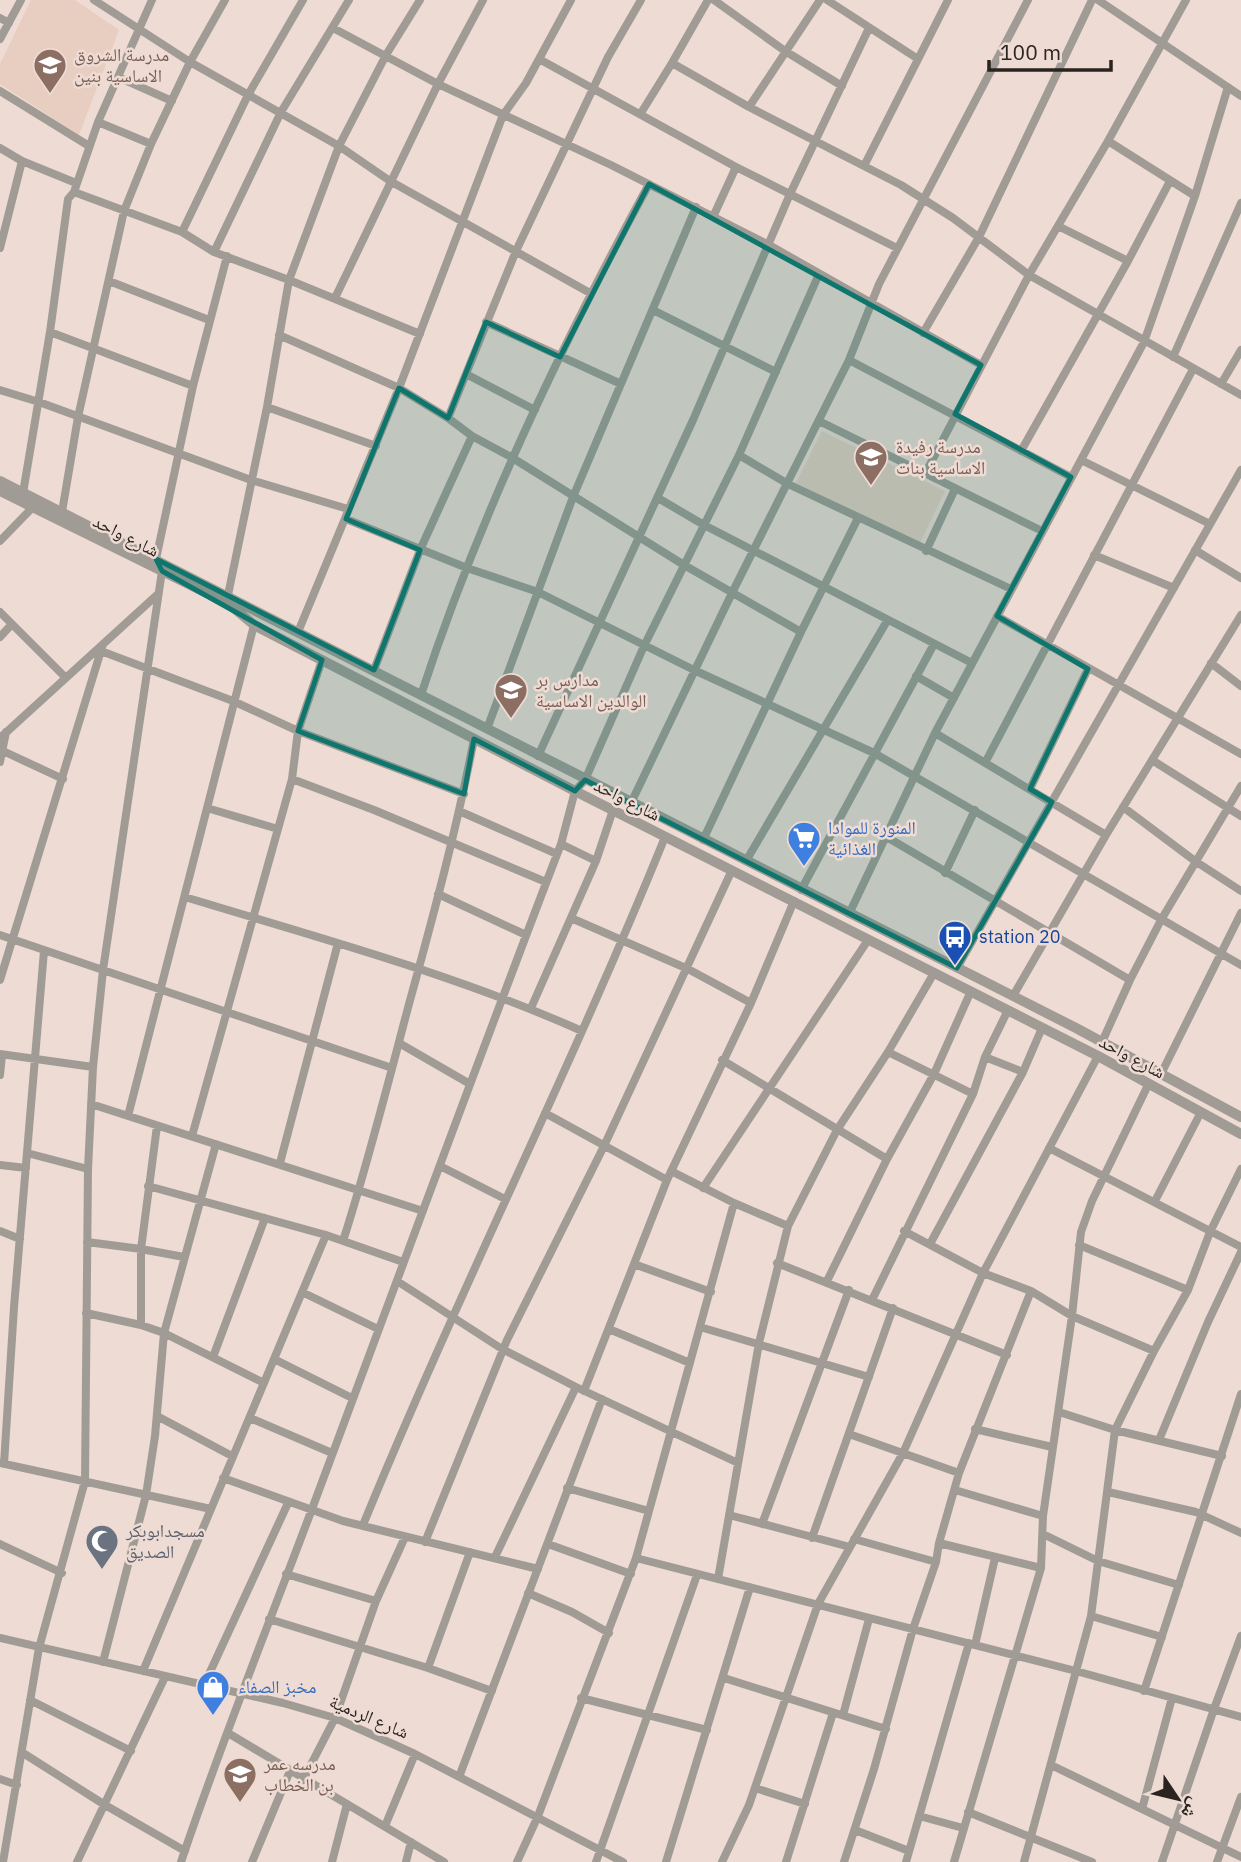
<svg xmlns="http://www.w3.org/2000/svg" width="1241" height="1862" font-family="'IBM Plex Sans','Noto Naskh Arabic',sans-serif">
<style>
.built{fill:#e7cec1}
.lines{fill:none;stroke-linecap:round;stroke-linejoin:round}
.minor{stroke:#a09c95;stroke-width:8}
.tertiary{stroke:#a09c95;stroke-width:10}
.marked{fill:#0f766e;fill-opacity:0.2;stroke:#0f766e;stroke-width:5;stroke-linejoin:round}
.labels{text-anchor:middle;stroke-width:5;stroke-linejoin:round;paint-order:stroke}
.education-label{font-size:18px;fill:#785e54;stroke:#eedbd3;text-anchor:start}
.street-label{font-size:18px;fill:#2a2320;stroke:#eedbd3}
.shop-label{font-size:18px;fill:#366cbe;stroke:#eedbd3;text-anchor:start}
.transit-label{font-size:18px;fill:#164399;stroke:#eedbd3;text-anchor:start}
.worship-label{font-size:18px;fill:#5b616d;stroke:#eedbd3;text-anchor:start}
</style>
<rect width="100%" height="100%" fill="#eedbd3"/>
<path class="built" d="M31,0H75L119,30L79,135L0,84V64Z
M822,431L945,491L920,543L796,483Z"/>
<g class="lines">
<path class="minor" d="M94,0L190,62L339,146L390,181L590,293
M714,0L785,51L842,86
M827,0L918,59
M1098,0L1241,96
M0,18L9,23
M333,28L438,84L611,165L769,245L981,365
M0,39L21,0
M539,59L736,167L897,248
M672,63L749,107L901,185L953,218L1029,275L1241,395
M118,77L172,101
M0,91L89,146
M749,107L820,0
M641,113L672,63L708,0
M98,122L151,144
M1108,141L1195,196
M0,148L22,161L76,183
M864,166L948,0
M74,192L182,232L214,252L289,280L420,334
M713,217L736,167
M1058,226L1128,261
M182,232L248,95L303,0
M0,248L22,161
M214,252L281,112L349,0
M109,281L209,320
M335,298L438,84L483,0
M653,310L776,372
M486,322L621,384
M50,332L193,386
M923,333L979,237L1092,0
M279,335L399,388L448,418L472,436L511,457L684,565L801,632
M1173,357L1241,203
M849,360L1071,477
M466,374L535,410
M1221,384L1241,350
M0,390L39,402L251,480L348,509
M267,407L376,446
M448,418L516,251L608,57L641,0
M819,421L1042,531
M1021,451L1128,261L1170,181
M739,455L788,484L1011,589
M1081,460L1210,524
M925,474L1029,275L1108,141L1186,0
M23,493L50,332L68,199L74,192L98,122L152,0
M658,498L704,525L972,663
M62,512L78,417L124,211L151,144L190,62L225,0
M346,519L467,568L538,592L694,670L874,753L1241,965
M0,541L33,507
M1195,550L1241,578
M926,551L955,489
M1094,555L1174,588
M228,595L267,407L289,280L339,146L386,55L420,0
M0,612L66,678
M997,616L1241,754
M298,632L399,388L503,115L526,83L571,0
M0,637L12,624
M101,651L233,701L298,731L464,794
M1211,663L1241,686
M374,670L420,550L472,436
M916,676L954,698
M421,695C479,517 560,348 649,184
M487,729L573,497L696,207
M935,733L1106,835
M0,738L158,594
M3,751L63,779
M538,756L693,420L790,194L869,28
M1152,760L1241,816
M986,761L1193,369
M0,762L6,732
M292,779L374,810L546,882
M1030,789L1088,669
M631,803L732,593L849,360L879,284L1028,0
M1123,807L1195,861L1241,891
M207,808L278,829
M459,811L557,854
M885,836L1130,980
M703,840L801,632L858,518
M561,844L596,861
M746,861L887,621
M945,873L975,810
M801,890L934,644
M438,894L526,935
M185,897C319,938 454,974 582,1031
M849,914L935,733L1144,342L1195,196L1228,87
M571,918L688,969L751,1003
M0,935L392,1068
M957,968L1241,470
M0,980L103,644
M1013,996L1106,835L1241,615
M531,1008L596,861L613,810
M1102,1042L1130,980L1161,920L1241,786
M399,1043L470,1084
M888,1052L973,1094
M0,1054L93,1067
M985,1057L1023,1072
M722,1060L887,1159
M1161,1074L1241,913
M0,1075L2,1055
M91,1104L423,1211
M545,1113L667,1180
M128,1116L254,625
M192,1136L292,779L298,731L322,660
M1049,1148L1241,1247
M27,1153L88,1169
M280,1163L338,943
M0,1165L26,1168
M440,1166L505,1199
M671,1171L734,1203L788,1226
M148,1186L326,1235L403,1262
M703,1188L868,940
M1155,1201L1201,1112
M0,1231L20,1239
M904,1231L983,1273L1031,1291L1072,1316L1154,1351
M343,1241C368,1163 388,1083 409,1004C433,917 457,828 474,739
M87,1242L141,1249L184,1257
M930,1244L1023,1072L1042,1028
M1079,1245L1188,1290
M777,1263L1007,1355
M634,1264L711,1292
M397,1281L502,1349L576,1387L738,1463
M827,1281L887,1159L934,1074L971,991
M304,1293L378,1329
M872,1300L973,1094L985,1057L1008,1010
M86,1313L141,1325L164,1333L264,1383
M141,1325V1249L157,1126
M700,1327L869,1377
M609,1329L690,1363
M213,1357L265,1218
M274,1359L352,1398
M584,1391L667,1180L751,1003L794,901
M1059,1412L1115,1430L1222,1456
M157,1416L232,1456
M250,1418L332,1453
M975,1429L1052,1447
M849,1434L959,1473
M1159,1440L1208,1322L1241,1252
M0,1463L211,1509
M4,1464L14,1307L44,951
M223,1478L343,1521L538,1569
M567,1488L649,1511
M955,1490L1043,1516
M1108,1492L1196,1512L1241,1533
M729,1515L850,1547
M762,1524L849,1290
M363,1525C458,1293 571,1069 665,837
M1043,1534L1098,1561L1179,1585
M812,1538L893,1308
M854,1539L936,1562
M425,1542L507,1340L604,1146L732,870
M939,1543L1041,1568
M0,1544L62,1573
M548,1544L631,1574
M495,1557L576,1387
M636,1558L1076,1671L1241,1717
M286,1574L376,1601
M718,1579L759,1343L788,1226L837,1130L888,1052L934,973
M528,1593L572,1612L609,1633
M1091,1616L1162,1637
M269,1619L428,1668L492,1691
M0,1638L283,1703L335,1718L415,1754L623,1862
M975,1645L995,1558
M103,1662L146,1495L155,1436L164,1333L216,1144
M428,1668L470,1552
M143,1671L326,1235
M724,1678L886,1729
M204,1685L288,1503
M1144,1691L1241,1394
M581,1698L707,1730
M30,1700L131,1751
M843,1715L869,1619
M228,1733L444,1862
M23,1753L105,1805L185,1851
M1051,1765L1241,1857
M459,1777L602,1399
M0,1779L17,1785
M303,1780L335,1718L376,1601L405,1537
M755,1788L805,1804
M1142,1809L1172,1698
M968,1812L1092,1862
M919,1816L963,1828
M385,1826L415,1754
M855,1830L909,1851
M3,1862L39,1648L85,1481L88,1169L93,1067L103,970L162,571L156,559L193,386L227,256
M77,1862L165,1677
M181,1862C221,1743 268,1626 312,1509C395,1287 476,1065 561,844L575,791L585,780L644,646L739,455L819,274
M252,1862L290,1771
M332,1862L347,1804
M406,1862L411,1842
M517,1862L538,1816L636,1558L734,1203
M596,1862L697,1575
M666,1862L750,1587
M722,1862L749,1805L818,1604L903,1453L983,1273L1098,1056
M786,1862L833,1713
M844,1862L874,1769L913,1629L936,1562L939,1543L959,1473L1031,1291
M906,1862L969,1643
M954,1862L1041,1568L1043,1516L1072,1316L1081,1232L1092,1201L1149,1083
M1024,1862L1091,1616L1115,1430L1154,1351L1188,1290L1210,1232L1241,1169
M1162,1862L1214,1709L1241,1636
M1217,1862L1241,1797"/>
<path class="tertiary" d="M0,481L1076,1028L1241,1117
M0,491L229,604L254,625L575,791L1098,1056L1241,1134"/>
</g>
<path class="marked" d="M649,184L981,365L955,414L1071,477L997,616L1088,669L1030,789L1052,802L957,968L585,780L575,791L474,739L464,794L298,731L322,660L162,571L156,559L374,670L420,550L346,519L399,388L448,418L486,322L560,357Z"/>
<defs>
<symbol id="school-pin" viewBox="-11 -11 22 30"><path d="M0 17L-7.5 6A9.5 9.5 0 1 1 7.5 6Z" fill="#8d6e63" stroke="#eedbd3"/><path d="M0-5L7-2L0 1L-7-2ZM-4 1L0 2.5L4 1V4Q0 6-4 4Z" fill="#fff"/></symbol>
<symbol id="supermarket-pin" viewBox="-11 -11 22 30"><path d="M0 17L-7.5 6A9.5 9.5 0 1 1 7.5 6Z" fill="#3f7fe0" stroke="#eedbd3"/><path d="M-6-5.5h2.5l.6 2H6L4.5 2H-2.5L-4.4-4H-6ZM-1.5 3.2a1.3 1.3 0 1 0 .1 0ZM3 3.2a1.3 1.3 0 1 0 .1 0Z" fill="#fff"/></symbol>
<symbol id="bus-pin" viewBox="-11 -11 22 30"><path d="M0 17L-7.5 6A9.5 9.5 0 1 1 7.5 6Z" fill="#1a4fb4" stroke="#eedbd3"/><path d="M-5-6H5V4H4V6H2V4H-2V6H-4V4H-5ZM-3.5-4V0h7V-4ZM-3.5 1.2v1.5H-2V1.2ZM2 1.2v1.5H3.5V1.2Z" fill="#fff"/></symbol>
<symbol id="mosque-pin" viewBox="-11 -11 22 30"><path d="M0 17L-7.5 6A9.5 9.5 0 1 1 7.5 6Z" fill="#6b7280" stroke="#eedbd3"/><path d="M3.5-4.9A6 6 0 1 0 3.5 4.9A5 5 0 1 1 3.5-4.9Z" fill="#fff"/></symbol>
<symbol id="shop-pin" viewBox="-11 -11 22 30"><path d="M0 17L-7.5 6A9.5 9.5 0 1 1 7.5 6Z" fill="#3f7fe0" stroke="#eedbd3"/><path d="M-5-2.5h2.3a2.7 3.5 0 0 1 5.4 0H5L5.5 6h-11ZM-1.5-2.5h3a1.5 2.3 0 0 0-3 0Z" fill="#fff"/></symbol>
</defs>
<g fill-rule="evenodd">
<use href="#school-pin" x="31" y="46" width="38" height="52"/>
<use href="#school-pin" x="852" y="438" width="38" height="52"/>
<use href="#school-pin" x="492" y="671" width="38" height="52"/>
<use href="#supermarket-pin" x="785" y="819" width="38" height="52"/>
<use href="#bus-pin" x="936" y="918" width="38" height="52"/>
<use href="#mosque-pin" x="83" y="1522" width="38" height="52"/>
<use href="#shop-pin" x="194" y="1668" width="38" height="52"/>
<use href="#school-pin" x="221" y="1755" width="38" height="52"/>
</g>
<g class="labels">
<g class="education-label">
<text x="74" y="61">مدرسة الشروق<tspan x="74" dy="21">الاساسية بنين</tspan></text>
<text x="896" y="453">مدرسة رفيدة<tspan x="896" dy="21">الاساسية بنات</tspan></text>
<text x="536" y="686">مدارس بر<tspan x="536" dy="21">الوالدين الاساسية</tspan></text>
<text x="264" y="1770">مدرسه عمر<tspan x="264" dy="21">بن الخطاب</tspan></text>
</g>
<g class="street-label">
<text transform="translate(126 536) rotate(27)" y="6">شارع واحد</text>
<text transform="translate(627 800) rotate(27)" y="6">شارع واحد</text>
<text transform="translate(1132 1057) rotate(28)" y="6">شارع واحد</text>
<text transform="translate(369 1717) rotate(23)" y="6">شارع الردمية</text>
</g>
<g class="shop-label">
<text x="828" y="834">المنورة للموادا<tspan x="828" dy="21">الغذائية</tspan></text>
<text x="238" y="1693">مخبز الصفاء</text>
</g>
<g class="transit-label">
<text x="979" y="943">station 20</text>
</g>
<g class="worship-label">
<text x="126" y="1537">مسجدابوبكر<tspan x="126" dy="21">الصديق</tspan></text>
</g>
</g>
<g transform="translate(1178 1799) rotate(125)" stroke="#eedbd3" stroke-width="5" paint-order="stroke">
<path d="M0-5L12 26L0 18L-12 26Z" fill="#2a2320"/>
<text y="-10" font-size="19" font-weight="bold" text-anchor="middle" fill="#2a2320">ش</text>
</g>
<path d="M989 60v10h122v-10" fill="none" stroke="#2a2320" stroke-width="3.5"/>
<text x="1000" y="60" font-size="21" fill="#2a2320" stroke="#eedbd3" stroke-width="5" paint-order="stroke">100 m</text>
</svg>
